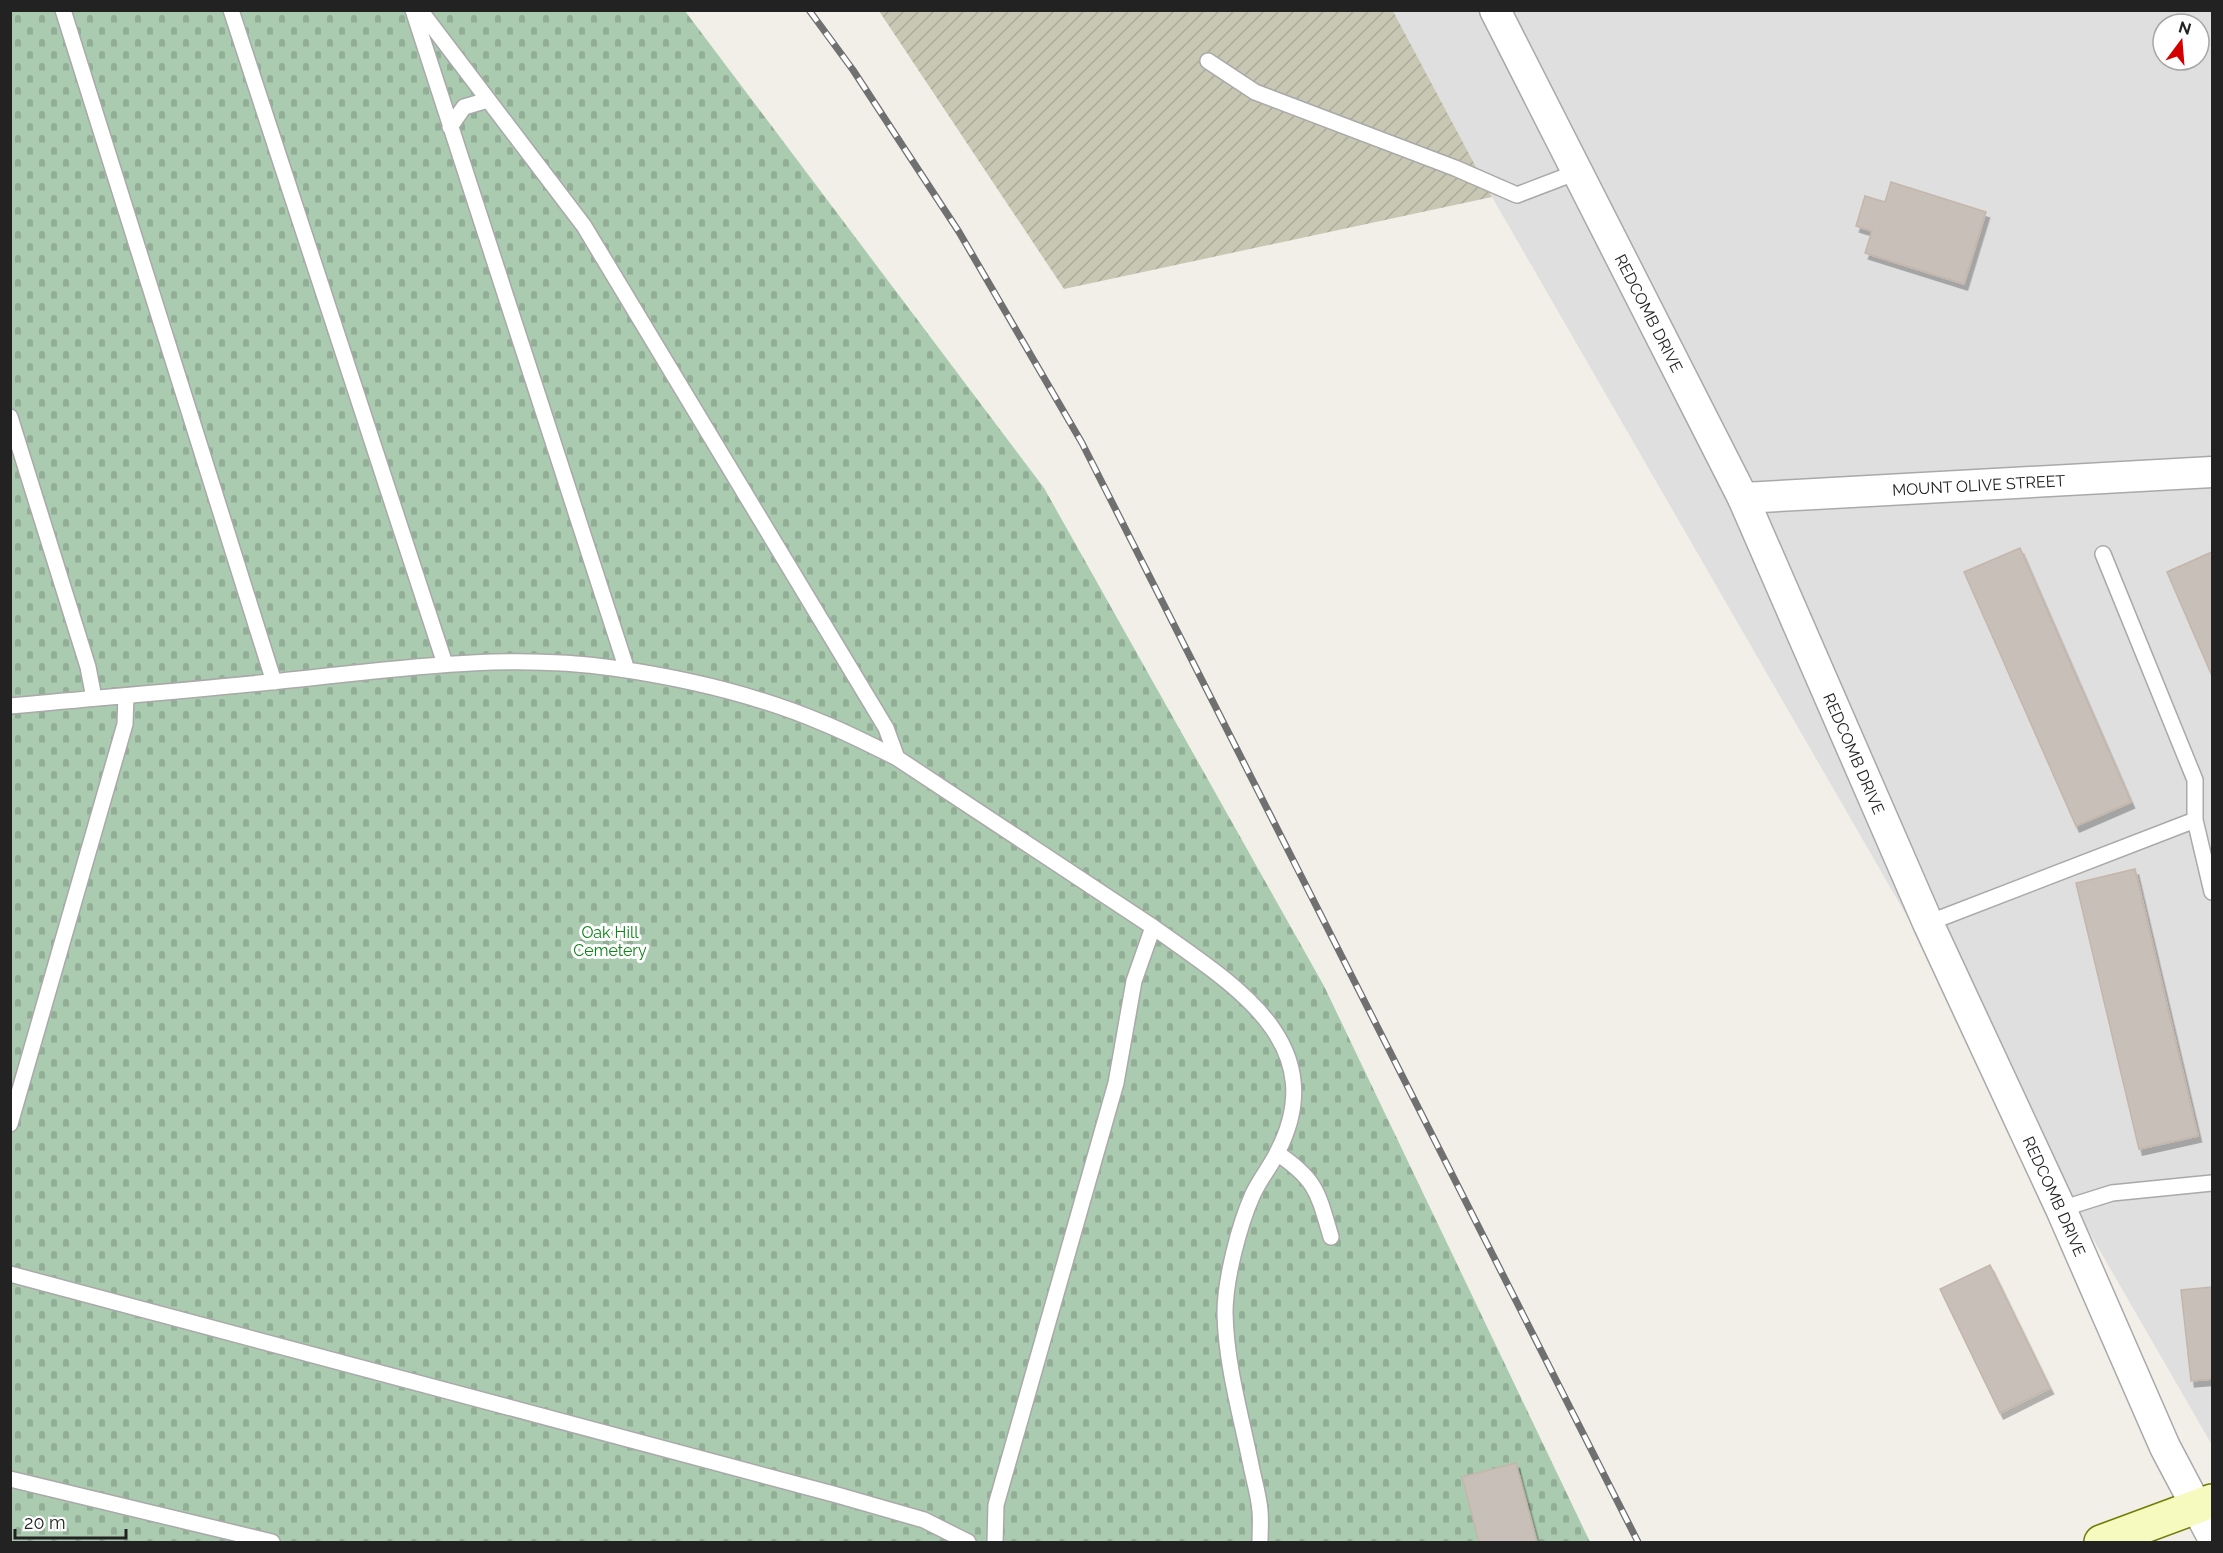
<svg xmlns="http://www.w3.org/2000/svg" width="2223" height="1553" font-family="Raleway,sans-serif">
<style>
.residential{fill:#e0dfdf;fill-rule:evenodd}
.construction{fill:url(#construction-furrows)}
.cemetery{fill:url(#cemetery-stones)}
.building{fill:#c7bfb8;stroke:#c4b6ab;stroke-width:1.5;filter:url(#shadow)}
.lines{fill:none;stroke-linecap:round;stroke-linejoin:round}
.lane-casing{stroke:#a9a9a9;stroke-width:18}
.street-casing{stroke:#a9a9a9;stroke-width:33}
.secondary-casing{stroke:#707d05;stroke-width:36}
.lane{stroke:#fff;stroke-width:15}
.street{stroke:#fff;stroke-width:30}
.secondary{stroke:#f7fabf;stroke-width:33}
.rail-casing{stroke:#707070;stroke-width:7}
.rail{stroke:#fff;stroke-width:4.5;stroke-dasharray:14;stroke-linecap:butt}
.labels{text-anchor:middle;stroke-width:6;stroke-linejoin:round;paint-order:stroke}
.street-label{font-size:16px;fill:#222;stroke:#fff}
.park-label{font-size:16px;fill:#0c8416;stroke:#fff}
</style>
<defs>
<pattern id="construction-furrows" width="10" height="10" patternUnits="userSpaceOnUse" patternTransform="scale(1.5)"><rect width="10" height="10" fill="#c7c7b4"/><path d="M-1 1l2-2M0 10L10 0M9 11l2-2" fill="none" stroke="#abab9a"/></pattern>
<pattern id="cemetery-stones" width="16" height="16" patternUnits="userSpaceOnUse" patternTransform="scale(1.5)"><rect width="16" height="16" fill="#aacbaf"/><path d="M2 7V4a2 2 0 0 1 4 0v3zM10 15v-3a2 2 0 0 1 4 0v3z" fill="#92ae96"/></pattern>
<filter id="shadow"><feDropShadow dx="3.5" dy="6" stdDeviation="0" flood-color="#0004"/></filter>
</defs>
<rect width="100%" height="100%" fill="#f2efe9"/>
<path class="residential" d="M1393,11H2212V1445L1492,197ZM2163,24H2199V60H2163Z"/>
<path class="construction" d="M879,11H1393L1492,197L1064,289Z"/>
<path class="cemetery" d="M11,11H685L1044,488L1324,986L1590,1542H11Z"/>
<path class="building" d="M1891,182L1986,212L1964,284L1865,253L1872,231L1856,226L1865,196L1885,202Z
M2020,548L2131,802L2076,826L1964,572Z
M2212,552V676L2167,572Z
M2135,869L2198,1136L2139,1149L2076,883Z
M1990,1265L2050,1388L2000,1413L1940,1289Z
M2212,1287V1379L2191,1381L2181,1290Z
M1516,1463L1537,1542H1479L1462,1477Z"/>
<g class="lines">
<defs>
<path id="lane" d="M63,10L274,682
M231,10L445,664
M413,10L627,670
M420,10L584,226L886,728L897,758L1153,927L1134,981L1116,1083L996,1505L995,1542
M1208,61L1255,92L1455,168L1517,195L1577,172
M450,127L464,107L488,100
M10,417L88,667L94,698
M10,706C107,697 204,689 300,679C405,668 507,653 613,668C684,678 757,695 823,723C848,733 873,746 897,758
M2195,820L2212,892
M1928,923L2195,820V780L2103,554
M1153,927C1229,982 1334,1041 1278,1151C1271,1166 1260,1179 1253,1194C1239,1225 1225,1280 1225,1313C1226,1366 1242,1419 1252,1470C1255,1484 1259,1497 1260,1511C1261,1521 1260,1532 1260,1542
M10,1124L125,724L126,696
M1277,1153C1317,1180 1318,1193 1331,1237
M2061,1209L2112,1193L2212,1183
M10,1274L837,1495L924,1520L968,1542
M10,1479L272,1542"/>
<g id="street">
<path id="s1" d="M1495,10L1743,498L1928,923L2061,1209L2165,1447L2212,1536"/>
<path id="s2" d="M1743,498L2212,472"/>
</g>
<path id="secondary" d="M2101,1542L2212,1501"/>
</defs>
<use href="#lane" class="lane-casing"/>
<use href="#street" class="street-casing"/>
<use href="#secondary" class="secondary-casing"/>
<use href="#lane" class="lane"/>
<use href="#street" class="street"/>
<use href="#secondary" class="secondary"/>
<defs>
<path id="rail" d="M809,10L853,70L959,232L1082,443L1638,1542"/>
</defs>
<use href="#rail" class="rail-casing"/>
<use href="#rail" class="rail"/>
</g>
<g class="labels">
<g class="street-label">
<text dy="6" stroke="none"><textPath href="#s1" startOffset="340">REDCOMB DRIVE</textPath></text>
<text dy="6" stroke="none"><textPath href="#s2" startOffset="236">MOUNT OLIVE STREET</textPath></text>
<text dy="6" stroke="none"><textPath href="#s1" startOffset="826">REDCOMB DRIVE</textPath></text>
<text dy="6" stroke="none"><textPath href="#s1" startOffset="1312">REDCOMB DRIVE</textPath></text>
</g>
<g class="park-label">
<text x="610" y="938">Oak Hill<tspan x="610" dy="18">Cemetery</tspan></text>
</g>
</g>
<rect width="2223" height="1553" fill="none" stroke="#222222" stroke-width="24"/>
<g transform="translate(2181 42) rotate(16)"><circle r="28" fill="#ffffff" stroke="#a7a7a7" stroke-width="1.5"/>
<path d="M0-4.5L10 22L0 15L-10 22Z" fill="#d40000"/>
<text y="-9" font-size="16" font-weight="bold" text-anchor="middle" fill="#222222">N</text>
</g>
<path d="M15 1529v9h111v-9" fill="none" stroke="#222222" stroke-width="3"/>
<text x="24" y="1529" font-size="18" fill="#222222" stroke="#ffffff" stroke-width="4.5" paint-order="stroke">20 m</text>
</svg>
